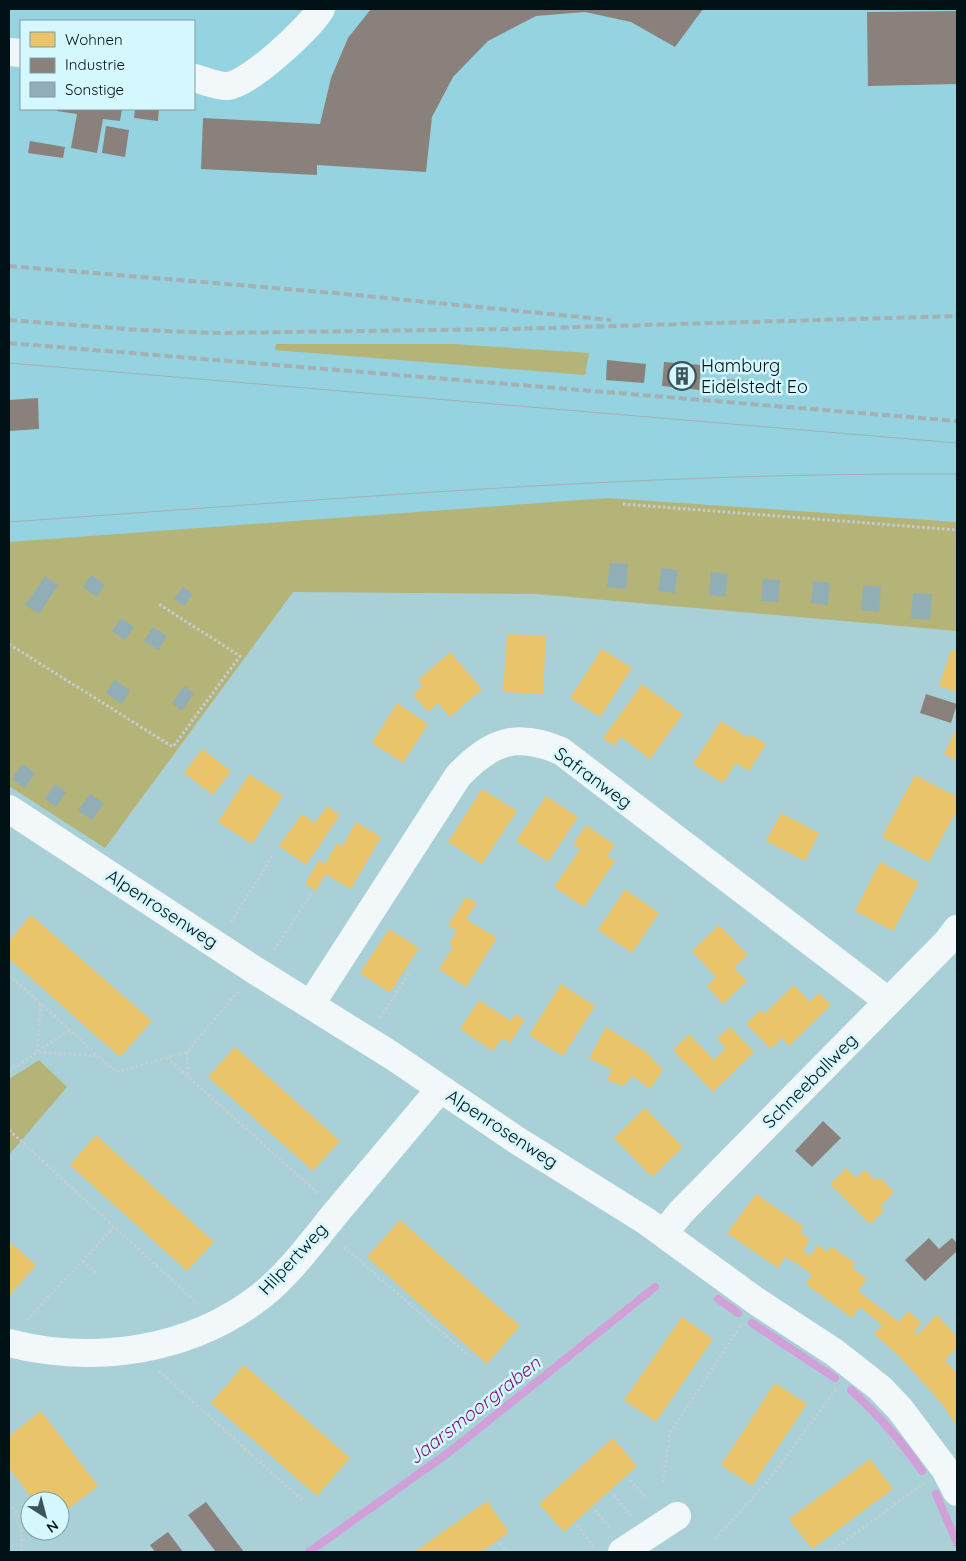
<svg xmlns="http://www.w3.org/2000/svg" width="966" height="1561" font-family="Quicksand,sans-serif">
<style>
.built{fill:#94d3df;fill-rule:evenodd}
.green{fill:#b4b378}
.homes{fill:#e9c46a}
.industry{fill:#8a817c}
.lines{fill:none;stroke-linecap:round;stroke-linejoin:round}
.stream{stroke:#d2a0d8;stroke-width:8}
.building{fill:#91aeb7}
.path{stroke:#c2ced1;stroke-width:3;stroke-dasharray:2.5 2.5;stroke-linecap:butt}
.minor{stroke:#f2f8f9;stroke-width:28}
.tram{stroke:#a6afb1;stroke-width:1}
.rail{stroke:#a6afb1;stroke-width:4;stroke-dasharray:8 4;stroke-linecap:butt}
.labels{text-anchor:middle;stroke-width:5;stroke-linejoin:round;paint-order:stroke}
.poi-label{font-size:18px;fill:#001216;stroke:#d5f7fe;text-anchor:start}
.street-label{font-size:18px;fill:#001216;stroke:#d5f7fe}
.water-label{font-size:19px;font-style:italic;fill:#7f1477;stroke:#d5f7fe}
</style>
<rect width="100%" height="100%" fill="#a9d0d7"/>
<path class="built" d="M9,9H957V522L608,498L9,542ZM21,21H194V109H21Z"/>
<path class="green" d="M276,344H452L589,353L585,375L275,350Z
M608,498L957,522V631L536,594L293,592L105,848L9,786V542Z
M39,1060L67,1087L9,1155V1079Z"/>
<path class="homes" d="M507,634L546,636L543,694L503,692Z
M602,649L632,668L600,717L570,698Z
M951,650L957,652V692L939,686Z
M450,652L482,689L450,717L438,703L428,712L413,694L423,686L418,680Z
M642,684L683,714L650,759L621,737L614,746L603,738Z
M397,703L428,724L403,763L372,743Z
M721,721L748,738L750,734L766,744L749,771L736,763L723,783L693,764Z
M957,727V761L944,754Z
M202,749L231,771L213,795L184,773Z
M249,774L283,796L252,844L218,822Z
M915,775L957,797V810L929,862L882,837Z
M482,789L517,811L482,864L448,842Z
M546,796L578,817L548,862L516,841Z
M327,806L340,815L306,865L279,846L302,814L315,823Z
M781,813L819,833L805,861L766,841Z
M356,822L381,837L351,889L325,874L316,891L305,884L319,860L325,864L337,843L342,847Z
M586,825L615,845L607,856L615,861L584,907L554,887L580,849L573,844Z
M880,862L919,882L893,931L855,911Z
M625,889L659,913L632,953L598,930Z
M466,897L477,903L466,919L497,938L466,987L439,969L453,947L449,944L457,931L448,925Z
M31,915L152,1021L120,1057L9,959V941Z
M719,925L748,955L734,968L747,981L723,1004L707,986L716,977L692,951Z
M389,929L419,948L390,993L360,973Z
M561,984L595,1006L563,1056L529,1035Z
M794,985L810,1002L819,993L831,1005L789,1046L782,1038L771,1049L746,1024L760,1010L764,1014Z
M479,1000L511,1021L515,1014L525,1020L510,1043L502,1038L493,1051L460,1029Z
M606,1027L646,1052L663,1070L650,1089L633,1076L623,1086L607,1080L612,1070L589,1058Z
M730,1027L754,1052L713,1092L673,1050L689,1034L714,1060L726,1048L717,1039Z
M235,1047L340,1141L313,1171L208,1077Z
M645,1108L683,1147L652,1177L614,1138Z
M96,1135L214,1242L187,1271L70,1165Z
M846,1168L856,1178L865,1170L876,1181L879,1177L894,1192L880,1207L884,1211L870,1224L830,1184Z
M756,1194L804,1227L800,1232L810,1239L803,1251L810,1256L818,1245L827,1252L831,1246L855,1263L852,1268L867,1279L858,1291L899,1322L908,1311L922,1323L914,1332L917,1335L937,1315L957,1337V1348L945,1360L957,1374V1427L943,1405L929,1389L896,1353L874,1334L882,1325L860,1307L852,1318L806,1284L812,1275L799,1265L785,1257L778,1268L727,1233Z
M400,1220L520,1326L487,1364L367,1257Z
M9,1241L36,1265L10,1295L9,1294Z
M682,1317L713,1339L656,1422L624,1400Z
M244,1365L350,1458L317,1496L211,1403Z
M775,1383L807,1404L752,1486L721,1465Z
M41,1411L98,1486L60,1515V1501H34L9,1468V1436Z
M613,1438L637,1466L564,1532L539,1504Z
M870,1459L893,1489L812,1549L789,1519Z
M487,1501L509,1532L489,1547L481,1552H414Z"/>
<path class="industry" d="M371,9H703L675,47L631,22L585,12L536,16L488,41L453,77L432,117L426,172L317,165V175L201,169L203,118L320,124L331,78L348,38Z
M957,11V84L868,86L867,12Z
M57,109H122L120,121L103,119L97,153L71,148L77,114L57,111Z
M135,109H159L158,121L134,118Z
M106,126L129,130L125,157L102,153Z
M30,141L65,147L63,158L28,153Z
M607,360L646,364L644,383L606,380Z
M664,362L701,365L699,390L662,386Z
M722,379L754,381L753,394L721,392Z
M38,398L39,429L9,431V400Z
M926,694L957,704L951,723L920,713Z
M823,1121L841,1138L812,1167L795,1151Z
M929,1238L939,1249L952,1238L957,1243V1251L925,1281L905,1260Z
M206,1502L244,1552H216L188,1515Z
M168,1532L183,1552H155L150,1545Z"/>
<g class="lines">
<path class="stream" d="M718,1299L738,1313
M752,1323L835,1378
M851,1390C878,1415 901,1440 922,1471
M936,1494L957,1543
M309,1552L452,1450L655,1287"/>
</g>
<path class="building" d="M610,563L628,564L626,589L607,587Z
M661,568L678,570L675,593L658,591Z
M711,572L728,574L725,597L709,595Z
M91,575L105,584L97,597L83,587Z
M45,576L58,585L39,614L25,605Z
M763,579L780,580L778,602L761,601Z
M813,581L830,583L828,605L811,603Z
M863,585L881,587L879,612L861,610Z
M183,587L193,594L184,606L174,599Z
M913,593L932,594L930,620L911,618Z
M121,618L134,627L125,640L112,631Z
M153,627L167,636L158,650L144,641Z
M114,680L130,690L122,704L106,693Z
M184,686L194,693L182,711L172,703Z
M22,764L35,773L25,788L12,779Z
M55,784L66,792L56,807L45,799Z
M90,794L104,803L92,820L78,811Z"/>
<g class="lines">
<path class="path" d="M623,504L957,530
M9,644L173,747L240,656L157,603
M231,922L273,855
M274,950L312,892
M9,975L116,1072L187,1052L239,990
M41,1004L37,1052L98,1056
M380,1018L409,974
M187,1052L188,1077
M167,1058L319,1194
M9,1071L70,1030
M9,1130L198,1304
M344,1247L466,1353
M83,1261L97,1274
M27,1320L115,1226
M159,1371L302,1500
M630,1480L647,1499
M663,1482L670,1433L742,1323
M614,1495L631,1516
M9,1503L21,1519L22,1552
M595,1510L611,1529
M577,1525L595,1548
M715,1539L769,1480L837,1388
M500,1543L507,1552
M830,1552L924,1483"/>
<path class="minor" d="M9,52L21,53
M194,78C203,80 219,87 228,86C251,83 309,28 321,9
M9,809L256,971L391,1055L515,1139L646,1221L756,1301L834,1352L880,1388L900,1409L945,1469L957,1492
M311,1004L458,776C491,741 516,732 561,751L888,1001
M664,1233L681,1212L947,942L957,929
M9,1343C95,1365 190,1351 261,1296C290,1273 312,1242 335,1214C370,1172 405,1131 440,1089
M622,1552L677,1516"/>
<path class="tram" d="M9,363L957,443
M9,522C325,500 640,472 957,474"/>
<path class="rail" d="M9,266L335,293L611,320
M9,320L140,330L216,333L510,329L957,316
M9,343L957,421"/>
</g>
<defs>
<symbol id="building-ring" viewBox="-11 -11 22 22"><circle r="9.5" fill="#d5f7fe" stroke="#3b545a" stroke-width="1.5"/><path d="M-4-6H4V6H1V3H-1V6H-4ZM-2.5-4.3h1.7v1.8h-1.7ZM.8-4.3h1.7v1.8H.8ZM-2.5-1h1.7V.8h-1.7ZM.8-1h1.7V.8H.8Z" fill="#3b545a"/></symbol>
</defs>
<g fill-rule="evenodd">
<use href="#building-ring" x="666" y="360" width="32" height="32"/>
</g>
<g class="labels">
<g class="poi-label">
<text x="701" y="372">Hamburg<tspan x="701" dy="21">Eidelstedt Eo</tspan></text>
</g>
<g class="street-label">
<text transform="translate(593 778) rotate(36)" y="6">Safranweg</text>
<text transform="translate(162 909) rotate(33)" y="6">Alpenrosenweg</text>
<text transform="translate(810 1081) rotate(-45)" y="6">Schneeballweg</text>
<text transform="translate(502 1129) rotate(33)" y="6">Alpenrosenweg</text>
<text transform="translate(293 1259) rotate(-47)" y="6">Hilpertweg</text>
</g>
<g class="water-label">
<text transform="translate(474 1410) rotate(-38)" y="7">Jaarsmoorgraben</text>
</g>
</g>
<rect width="966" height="1561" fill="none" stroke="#001216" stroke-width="20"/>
<rect x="20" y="20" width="175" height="90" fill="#d5f7fe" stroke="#809ba1"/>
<rect x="30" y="32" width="25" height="15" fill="#e9c46a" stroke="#809ba1"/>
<text x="65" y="45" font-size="15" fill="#001216">Wohnen</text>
<rect x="30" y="58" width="25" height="15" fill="#8a817c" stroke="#809ba1"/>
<text x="65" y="70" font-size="15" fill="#001216">Industrie</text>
<rect x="30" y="82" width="25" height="15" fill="#91aeb7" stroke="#809ba1"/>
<text x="65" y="95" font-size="15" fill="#001216">Sonstige</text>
<g transform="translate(45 1516) rotate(144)"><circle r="24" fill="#d5f7fe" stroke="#809ba1"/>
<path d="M0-4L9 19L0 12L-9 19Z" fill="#3b545a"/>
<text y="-8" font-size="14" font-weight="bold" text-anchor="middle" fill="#001216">N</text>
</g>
</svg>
